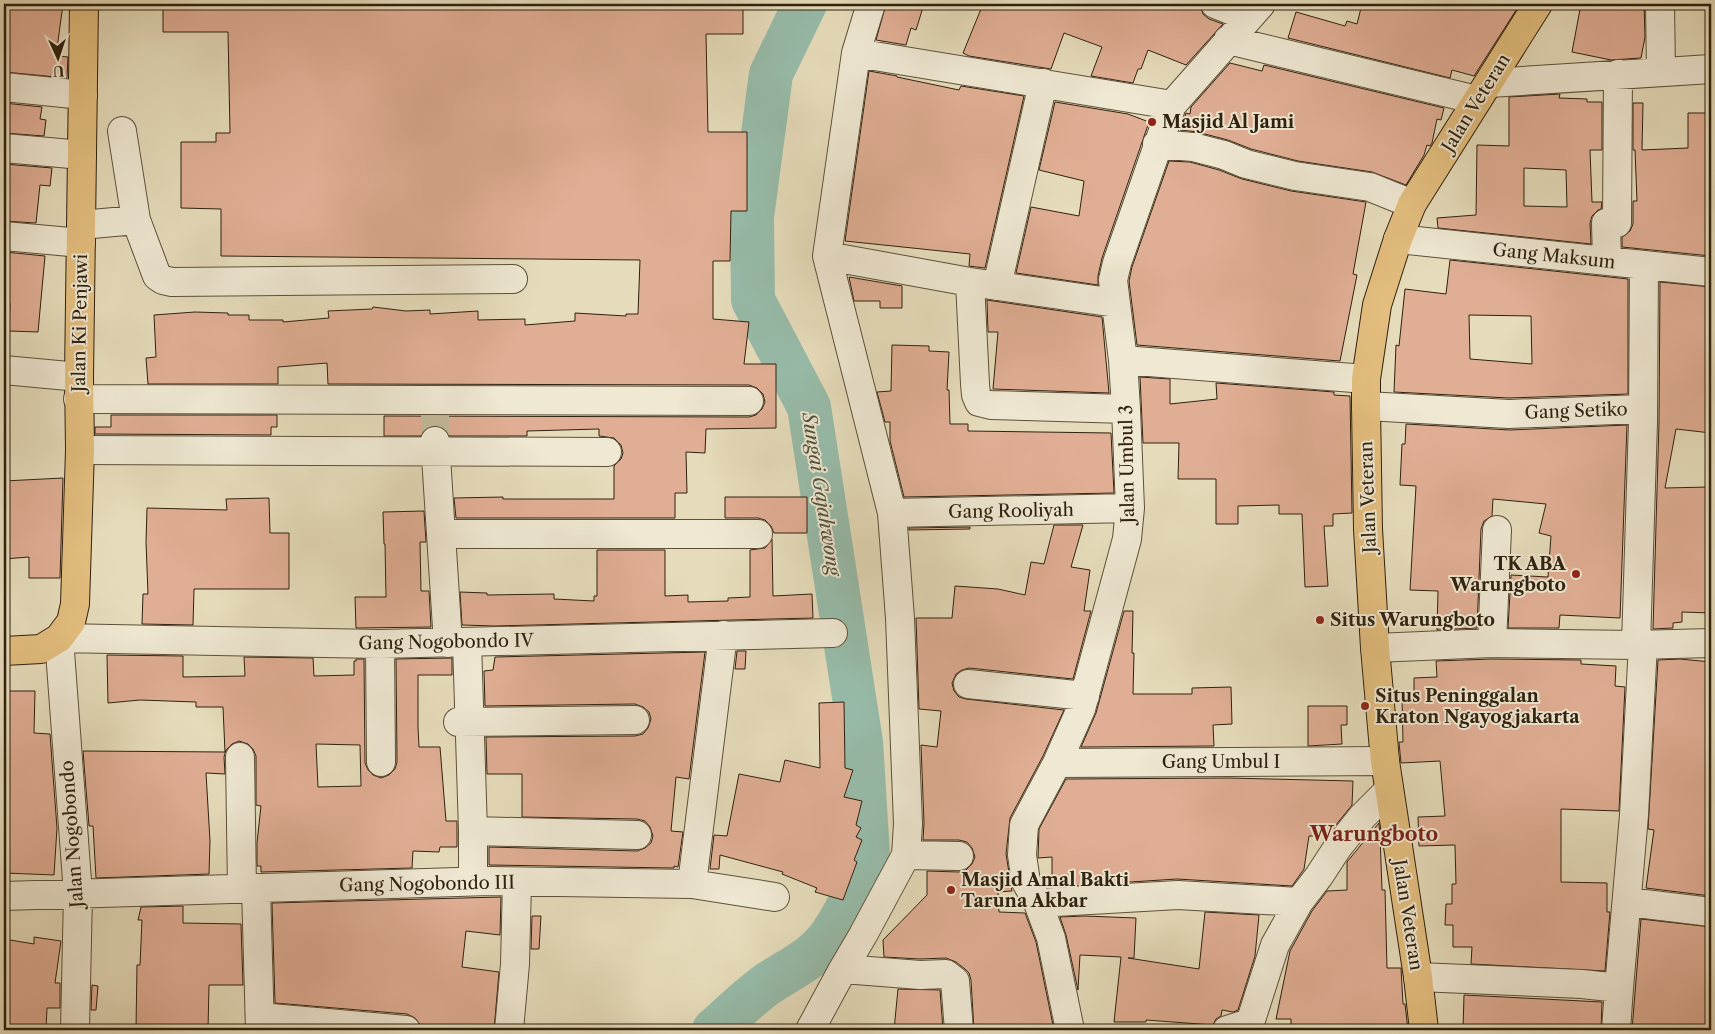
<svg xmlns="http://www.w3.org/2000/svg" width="1715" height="1034" font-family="'Libre Caslon Text',serif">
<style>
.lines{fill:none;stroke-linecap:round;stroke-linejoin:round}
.river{stroke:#97bcaa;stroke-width:44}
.building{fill:#e0ae94;stroke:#2f210e;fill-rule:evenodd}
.minor-tunnel{stroke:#c1b798;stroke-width:28;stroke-dasharray:28 14;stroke-linecap:butt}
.minor-casing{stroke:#5d5039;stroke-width:30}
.major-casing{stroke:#2f210e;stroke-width:30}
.minor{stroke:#efe8d3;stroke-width:28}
.major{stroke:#e3be7e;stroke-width:28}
.poi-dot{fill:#8f2418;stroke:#efe8d3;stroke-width:2}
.labels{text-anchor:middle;stroke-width:4;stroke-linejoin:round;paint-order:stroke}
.street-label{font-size:18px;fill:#2f210e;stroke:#efe8d3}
.poi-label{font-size:18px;font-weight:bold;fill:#2f210e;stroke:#efe8d3;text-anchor:start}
.water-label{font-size:19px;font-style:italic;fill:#4e503d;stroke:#efe8d3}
.quarter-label{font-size:20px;font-weight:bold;fill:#7a1f14;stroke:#efe8d3}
</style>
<rect width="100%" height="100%" fill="#e6dcbb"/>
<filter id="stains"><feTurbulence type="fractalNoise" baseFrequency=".004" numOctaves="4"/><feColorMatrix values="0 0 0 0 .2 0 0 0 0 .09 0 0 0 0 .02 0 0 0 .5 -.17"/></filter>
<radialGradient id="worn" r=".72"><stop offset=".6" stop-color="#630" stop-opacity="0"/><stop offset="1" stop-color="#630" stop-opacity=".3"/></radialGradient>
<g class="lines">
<path class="river" d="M805,4L771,74L752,217L753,300L809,407L861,742L868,854
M714,1030C731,1015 748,998 766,985C788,970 812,960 828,939C846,916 857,886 868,860"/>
</g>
<path class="building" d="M4,4H63L56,56L68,57L67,78L4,72Z
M163,4H743V34H706L708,132H747V211H731L730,261H713V319L749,322L744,364H776V428L706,429L705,453L686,452L687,493H675V518H456L454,498L503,497V499H614V466L621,459L623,453L621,445L614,438L599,436V429L527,431V436H449L442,427L434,425L426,428L421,436H384V416L749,417L756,415L762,409L765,402L763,394L757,388L749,385L328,384L327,363L278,367V384H148L146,358L156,357L154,315L195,312L228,313V315H249V320H283V322L329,318L328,311L372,309L373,307L406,311L430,310V314L478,311V320L525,319V325L575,321V313L626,316V314H638L640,260L221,256V209L181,208V142H216V133H230L228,32H163Z
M886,4H924L916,30L911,28L906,45L876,40Z
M983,4H1200L1203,14L1209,19L1223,24L1186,65L1148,50L1141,69H1138L1133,83L1091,76L1102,47L1064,33L1051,69L969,56L963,53Z
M1362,4H1520L1474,76L1452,70L1450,78L1288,38L1296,12L1345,26L1347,21L1357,24Z
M1581,4H1644L1645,37L1641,58L1611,60L1572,52Z
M1230,63L1262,71L1264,65L1444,108L1441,120L1437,119L1432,143L1430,146L1427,145L1424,155L1406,185L1372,172L1298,161L1251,149L1228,140L1197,132L1180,130L1186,113L1190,114L1191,107Z
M869,71L897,76V77L959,90L961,86L1024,96L985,268L969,266L970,254L845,241Z
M1560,94L1559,98L1587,99V102H1602V150H1590L1592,202H1602L1601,209L1598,210L1592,216L1590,223L1591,244L1438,228L1437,218L1476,215L1477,145L1509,146V97ZM1524,168L1566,170L1567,207L1524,206Z
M1055,102L1128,114L1149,122L1102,258L1098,276V285L1016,273L1031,207L1079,216L1084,181L1039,170Z
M4,103L42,107L40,119L46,120L44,136L4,133Z
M1633,103H1643L1642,150L1688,148V113H1711V180H1709L1708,231H1711V256L1622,247V237L1630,231L1633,224V201H1637L1635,150H1633Z
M1169,161L1190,162L1219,170L1242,179L1291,191L1366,202L1353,274L1357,275L1340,361L1137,345L1129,281L1132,267Z
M4,164L52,168L50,186L40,185L36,223L4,221Z
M5,252L45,256L38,332L9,331L10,303L4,302Z
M1450,260L1628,279V394L1509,398L1394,392L1396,345L1399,346L1405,289L1446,294ZM1469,315L1531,316L1532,364L1470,359Z
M849,277L902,286V308H880V301H854Z
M1660,282L1711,287V433L1676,429L1665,488L1710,487L1711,613L1682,612V622L1673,623V628L1653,629L1659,422Z
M987,300L1102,317L1109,393L993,389L998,332H988Z
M892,345L929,346V351L949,352L947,390H949L950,424H968V431L1111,433L1114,493L904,497L890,441V422H885L877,392L891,391Z
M1140,377L1170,379V404L1217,399L1216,383L1334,392V395L1350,396L1352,513L1333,514V526H1324L1328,586L1305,587L1302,514H1279V505L1238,506V524H1216V479H1178L1179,443H1143Z
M111,415H277V427H271V435L95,434V427H111Z
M1406,424L1510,430L1627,425L1620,618L1560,615L1559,628H1508L1511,575L1548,577L1551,536L1539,533L1546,504L1493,499L1492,516L1484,521L1481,529L1477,628L1437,630L1438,591L1410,590L1416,486L1400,485L1402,444H1405Z
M63,478L60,578H29V557L4,559V481Z
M725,497H807V533H774L771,526L765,520L758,518H725Z
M269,498L270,533H289V589H194L193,625L142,624L143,594H148L146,542L147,508L227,510L226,499Z
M424,511L426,542H420L421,591H429L431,627L356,628L355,597H386L385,544H384L383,512Z
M1054,525H1083L1071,567L1090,570L1084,611H1091L1073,679L969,668L962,670L956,674L952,683L954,691L959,697L966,699L1064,710L1043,756L1010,818L1006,854L1012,891L998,892L999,912L1025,913L1036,942L1054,1030H974L971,980L969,973L965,969L956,962L946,958L920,959L884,957L883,940L927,895V871L959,872L966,870L972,864L975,857L972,848L967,842L959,840H923L924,823L921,745L937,747L941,711L919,709L916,618H952L955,586L998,589L1025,595L1031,562L1044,564Z
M970,527V529L909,530V528Z
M772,539L773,596L812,594L813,618L494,626L462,625L460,592L487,593V595L554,594V599L594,601V596H597V550H665V596L688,595V602L728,601V598L750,597V550L765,548Z
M1124,611H1133L1132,653H1134L1133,694H1192V688L1231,687L1232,724L1213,725L1214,746L1081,747L1096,713Z
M737,651H746L745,669H735Z
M705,652L689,779L676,777L671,831L683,832L678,867L674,866V868L489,865V847L637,851L645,848L651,843L653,836L650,827L645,821L637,819L522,817V774H487L486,737L635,736L643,734L648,728L651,719L649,712L643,707L635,704L485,706L484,671L493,670L495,657Z
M107,655L183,656V677L245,676L244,657L313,658L314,676L354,675V661H356V659H364L365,763L368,770L373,775L381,778L389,775L395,769L397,762L396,659L452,658V675H418V727L419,747H440L446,821H457V847H440L439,852L413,851L412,868L261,872V866H257V843L261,806L256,805V756L253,749L248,744L239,741L232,744L226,750L224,757L225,774L206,773L210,841L209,874L96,878L93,826H89L83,751L225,752L223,707H196V702L140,700L108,703ZM316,744L360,745L361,786L318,787Z
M1492,659L1581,660V664L1616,666L1615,686L1625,687L1619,811L1561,809V882L1607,883V912H1610L1605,971L1471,964L1472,947H1453V925H1445L1446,904H1452V884H1456L1455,845L1419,846L1418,817L1445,816L1440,761L1401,763L1399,742H1403L1402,698H1414V678L1437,677L1436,661Z
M1680,659L1711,662L1707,715H1711V896L1646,888L1654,830L1648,829L1658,660Z
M4,691H35L34,733L50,734L57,828L54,875L4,873Z
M844,702L845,768L853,770L844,797L862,801L856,825L861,828L856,837L862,840L854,860L857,862L843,900L815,892L817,888L782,874L783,872L720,855L719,869H710L714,835L727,836L739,774L780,782L785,760L820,768L819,703Z
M1308,706H1347V725H1341L1342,744L1308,746Z
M1229,778L1353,781L1352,805L1327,836H1309L1304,869L1292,886L1177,879L1052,887V857L1038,858L1039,829L1066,779Z
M1379,823L1380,835L1382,890H1385L1387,968H1401L1403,1004H1405L1408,1030H1291V1019H1276L1290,951L1312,911L1327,891L1347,890V862Z
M501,897L500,935L466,931L462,967L499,972L494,1030H440L423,1028V1026H421L415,1018L407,1014L275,1003L272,903Z
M183,906V923L241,924L243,985H209L208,1030H136L137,965H140L142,920H138L141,907Z
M1205,912L1259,915L1255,956L1238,1010L1233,1012L1222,1010L1221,1016L1216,1019L1213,1025L1146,1020V1022H1114L1121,957L1080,955L1078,990L1066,935L1060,917L1084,916L1136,918L1134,958H1128L1199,969Z
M532,916H541L539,949H531Z
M1641,919L1711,927V971H1709L1705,1030H1632Z
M34,937L61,941L55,983H60V1008H47L46,1029L4,1027V939L34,944Z
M92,985L98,986L96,1010H91Z
M898,989L940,990L943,1030H894Z
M1464,995L1602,1002L1601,1030H1463Z"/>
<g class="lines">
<path class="minor-tunnel" d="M435,415V441"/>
<defs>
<path id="minor" d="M871,4L856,53L827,256L892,513L900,618L908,824L906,855L863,935L843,969L920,975L946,974L955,981L959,1030
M1215,4L1248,17
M1660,4L1661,72
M1228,40L1477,100
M856,53L1172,105
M1490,83L1711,69
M4,87L83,95
M122,131L136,220
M1157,144L1193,147L1224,155L1246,164L1295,176L1370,187L1412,204
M4,148L82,155
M81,225L136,220L157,276L163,280L172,282L513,279
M4,236L81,243
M1398,239L1711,272
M827,256L970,282L1116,303
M1607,261L1606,223H1617L1618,74
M970,282L975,384L976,395L979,402L991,405L1126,409
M997,286L1043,83
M1123,360L1366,379
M4,370L79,377
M78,399L749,401
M1366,406L1509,414L1642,409
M435,441L448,643
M80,450L607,452
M892,513L1130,508
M441,534H758
M467,642L473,831V881
M1492,643L1497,530
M380,644L381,762
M1636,645L1643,422L1644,265
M1375,648L1492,643L1636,645L1711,643
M968,684L1085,696
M458,722L635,720
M240,757L242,889
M1057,763L1385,761
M473,831L637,835
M906,855L959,856
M692,884L723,635
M256,888L260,1030
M4,896L490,881L692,884L775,897
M1628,902L1711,912
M1038,903L1178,895L1299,902
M1418,977L1582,984L1619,988L1634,815L1643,644
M260,1017L406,1030
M75,1030L78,894L59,638L380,644L833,633
M509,1030L515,964L517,882
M810,1030L843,969
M1070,1030L1051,938L1038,903L1026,882L1022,855L1024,825L1057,763L1081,709L1127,539L1130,508L1126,409L1123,360L1113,280L1117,263L1172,105L1261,4
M1227,1030L1246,1024L1251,1020L1275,945L1299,902L1319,876L1338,847L1362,817L1389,790
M1616,1030L1619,988"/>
<path id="major" d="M4,651L41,649L59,638L71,622L75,604L80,450L79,377L84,4
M1424,1030L1418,977L1385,761L1375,648L1368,529L1366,406V379L1377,305L1398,239L1412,204L1538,4"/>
</defs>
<use href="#minor" class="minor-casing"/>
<use href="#major" class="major-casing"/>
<use href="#minor" class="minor"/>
<use href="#major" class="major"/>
</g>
<g class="poi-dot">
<circle cx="1152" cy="122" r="5"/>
<circle cx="1576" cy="574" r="5"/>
<circle cx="1320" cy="620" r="5"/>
<circle cx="1365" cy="706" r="5"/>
<circle cx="951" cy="890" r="5"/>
</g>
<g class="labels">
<g class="street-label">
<text transform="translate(1476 103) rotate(-58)" y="6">Jalan Veteran</text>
<text transform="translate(1554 256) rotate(6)" y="6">Gang Maksum</text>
<text transform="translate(80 323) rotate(-89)" y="6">Jalan Ki Penjawi</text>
<text transform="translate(1576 411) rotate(-2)" y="6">Gang Setiko</text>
<text transform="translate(1127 464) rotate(-91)" y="6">Jalan Umbul 3</text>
<text transform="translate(1368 497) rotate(-92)" y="6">Jalan Veteran</text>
<text transform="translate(1011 511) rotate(-1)" y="6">Gang Rooliyah</text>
<text transform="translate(446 642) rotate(-1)" y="6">Gang Nogobondo IV</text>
<text x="1221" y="768">Gang Umbul I</text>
<text transform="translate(72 834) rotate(-94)" y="6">Jalan Nogobondo</text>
<text transform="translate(427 884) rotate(-1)" y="6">Gang Nogobondo III</text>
<text transform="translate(1408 915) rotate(81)" y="6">Jalan Veteran</text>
</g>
<g class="poi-label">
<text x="1162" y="128">Masjid Al Jami</text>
<text x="1566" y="570" text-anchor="end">TK ABA<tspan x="1566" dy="21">Warungboto</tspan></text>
<text x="1330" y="626">Situs Warungboto</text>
<text x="1375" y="702">Situs Peninggalan<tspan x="1375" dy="21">Kraton Ngayogjakarta</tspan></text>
<text x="961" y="886">Masjid Amal Bakti<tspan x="961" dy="21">Taruna Akbar</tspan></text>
</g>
<g class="water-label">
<text transform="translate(822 494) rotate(81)" y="7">Sungai Gajahwong</text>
</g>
<g class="quarter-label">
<text x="1374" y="841">Warungboto</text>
</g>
</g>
<rect width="1715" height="1034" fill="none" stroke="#e6dcbb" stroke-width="20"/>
<rect x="5" y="5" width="1705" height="1024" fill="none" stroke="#2f210e" stroke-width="2.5"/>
<rect x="10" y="10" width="1695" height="1014" fill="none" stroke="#2f210e"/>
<g transform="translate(58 58) rotate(177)" stroke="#efe8d3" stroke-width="4" paint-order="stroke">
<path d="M0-4L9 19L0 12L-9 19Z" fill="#2f210e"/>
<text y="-8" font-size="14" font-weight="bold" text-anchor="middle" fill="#2f210e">U</text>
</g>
<rect width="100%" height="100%" filter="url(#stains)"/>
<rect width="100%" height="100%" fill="url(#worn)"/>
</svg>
